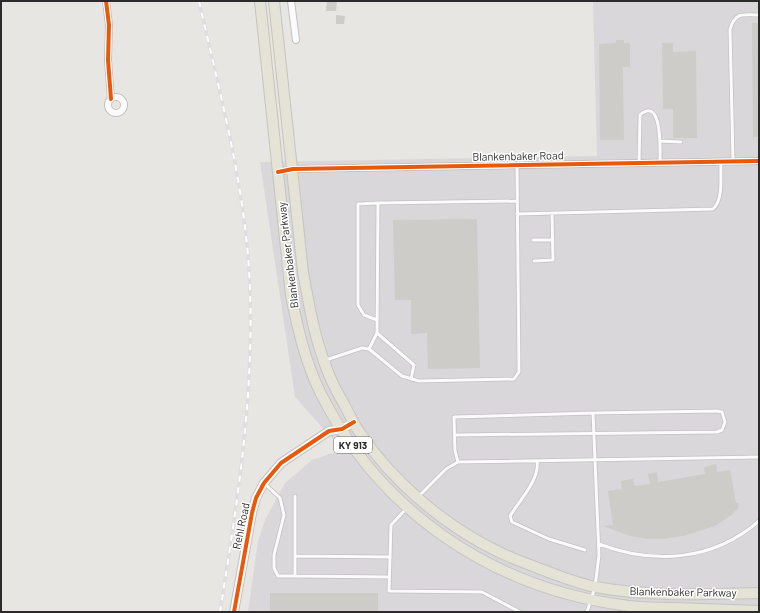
<svg xmlns="http://www.w3.org/2000/svg" width="760" height="613" font-family="Barlow,sans-serif">
<style>
.industrial{fill:#d9d7d9}
.building{fill:#cdccc9}
.lines{fill:none;stroke-linecap:round;stroke-linejoin:round}
.service-casing{stroke:#c2c2c2;stroke-width:4.5}
.minor-casing{stroke:#c2c2c2;stroke-width:8}
.tertiary-casing{stroke:#c2c2c2;stroke-width:10}
.primary-casing{stroke:#c5c4c2;stroke-width:12}
.service{stroke:#fcfbfb;stroke-width:3}
.minor{stroke:#fcfbfb;stroke-width:6}
.tertiary{stroke:#fcfbfb;stroke-width:8}
.primary{stroke:#e5e3d5;stroke-width:10}
.rail-casing{stroke:#dededf;stroke-width:3.5}
.rail{stroke:#fff;stroke-width:2;stroke-dasharray:6;stroke-linecap:butt}
.cycleway-casing{stroke:#fff;stroke-width:6}
.cycleway{stroke:#e8590c;stroke-width:4}
.labels{text-anchor:middle;stroke-width:3;stroke-linejoin:round;paint-order:stroke}
.shield{fill:#fff;stroke:#6b6b6b;stroke-width:1}
.shield-label{font-size:10px;font-weight:bold;fill:#2b2b2b}
.street-label{font-size:11px;fill:#2b2b2b;stroke:#fff}
</style>
<rect width="100%" height="100%" fill="#e8e6e2"/>
<path class="industrial" d="M593,1H759V612H248L258,541L265,520L285,483L312,460L329,454L344,452L295,397L260,162L597,156Z"/>
<path class="building" d="M327,1H337L336,11H326Z
M336,15L345,16L344,24H336Z
M752,23H759V137H753Z
M616,40H624V43H630V67H623L624,140H600L599,44L616,43Z
M662,43H673V52L696,51L697,138H673V109H663Z
M477,219L480,368L428,369L427,333L411,334V300H395L393,220Z
M716,464L717,472L730,470L736,503H738L739,508L733,513V514L715,526L683,536L661,539H649L630,536L603,526L613,525L608,491L622,489L621,481L633,479L635,486L650,484L648,474L657,472L658,482L705,474L704,467Z
M270,593H378V612H270Z"/>
<g class="lines">
<defs>
<path id="service" d="M660,141L681,142
M733,161L730,29C736,11 743,15 759,15
M639,163L640,115C663,95 660,153 660,163
M517,214L713,209C724,199 720,176 721,162
M533,240H553
M534,261L553,260L552,213
M377,320L364,315L358,305V204L378,203
M369,349L377,333
M326,360L362,348L369,349L402,376L419,381L514,379L519,372L517,165
M411,379L414,365L377,333L378,203L517,201
M455,435L717,432L722,430L725,422L722,412L717,411L593,413
M537,461C540,479 520,500 510,516L512,522L549,539L585,550
M458,462L455,451L454,417L593,413L599,555L595,587L587,612
M265,484L280,498L284,515L274,555V568L278,576H295V496
M419,496L446,469L458,462L759,457
M406,509L391,525L389,591L482,592L520,612
M599,544C654,565 713,561 759,521
M295,556L390,557
M295,576L389,577"/>
<path id="minor" d="M106,1L109,25L108,60L111,99
M291,1L296,40
M108 105a8 8 0 1 1 16 0a8 8 0 1 1-16 0Z
M278,172L293,169L759,161"/>
<path id="tertiary" d="M234,612L252,513L256,498L264,483L281,463L329,431L342,429L354,422"/>
<path id="primary" d="M260,1L291,296C298,329 305,361 320,392C379,511 491,587 622,605C639,608 657,608 675,608C703,609 731,610 759,611
M274,1L303,272C309,306 315,340 328,372C332,384 339,395 345,406C350,415 354,425 360,433C393,482 446,527 499,552C513,559 528,564 543,570C560,576 578,584 596,587C650,597 705,594 759,593"/>
</defs>
<use href="#service" class="service-casing"/>
<use href="#minor" class="minor-casing"/>
<use href="#tertiary" class="tertiary-casing"/>
<use href="#primary" class="primary-casing"/>
<use href="#service" class="service"/>
<use href="#minor" class="minor"/>
<use href="#tertiary" class="tertiary"/>
<use href="#primary" class="primary"/>
<defs>
<path id="rail" d="M199,1C219,90 243,178 249,269C256,386 238,498 220,612"/>
</defs>
<use href="#rail" class="rail-casing"/>
<use href="#rail" class="rail"/>
<defs>
<path id="cycleway" d="M106,1L109,25L108,60L111,99
M278,172L293,169L759,161
M234,612L252,513L256,498L264,483L281,463L329,431L342,429L354,422"/>
</defs>
<use href="#cycleway" class="cycleway-casing"/>
<use href="#cycleway" class="cycleway"/>
</g>
<g class="labels">
<rect class="shield" x="334" y="437" width="38" height="16" rx="3"/>
<g class="shield-label">
<text x="353" y="449">KY 913</text>
</g>
<g class="street-label">
<text transform="translate(518 156) rotate(-1)" y="4">Blankenbaker Road</text>
<text transform="translate(288 255) rotate(-97)" y="4">Blankenbaker Parkway</text>
<text transform="translate(241 526) rotate(-78)" y="4">Rehl Road</text>
<text transform="translate(683 592) rotate(1)" y="4">Blankenbaker Parkway</text>
</g>
</g>
<rect width="760" height="613" fill="none" stroke="#2b2b2b" stroke-width="4"/>
</svg>
